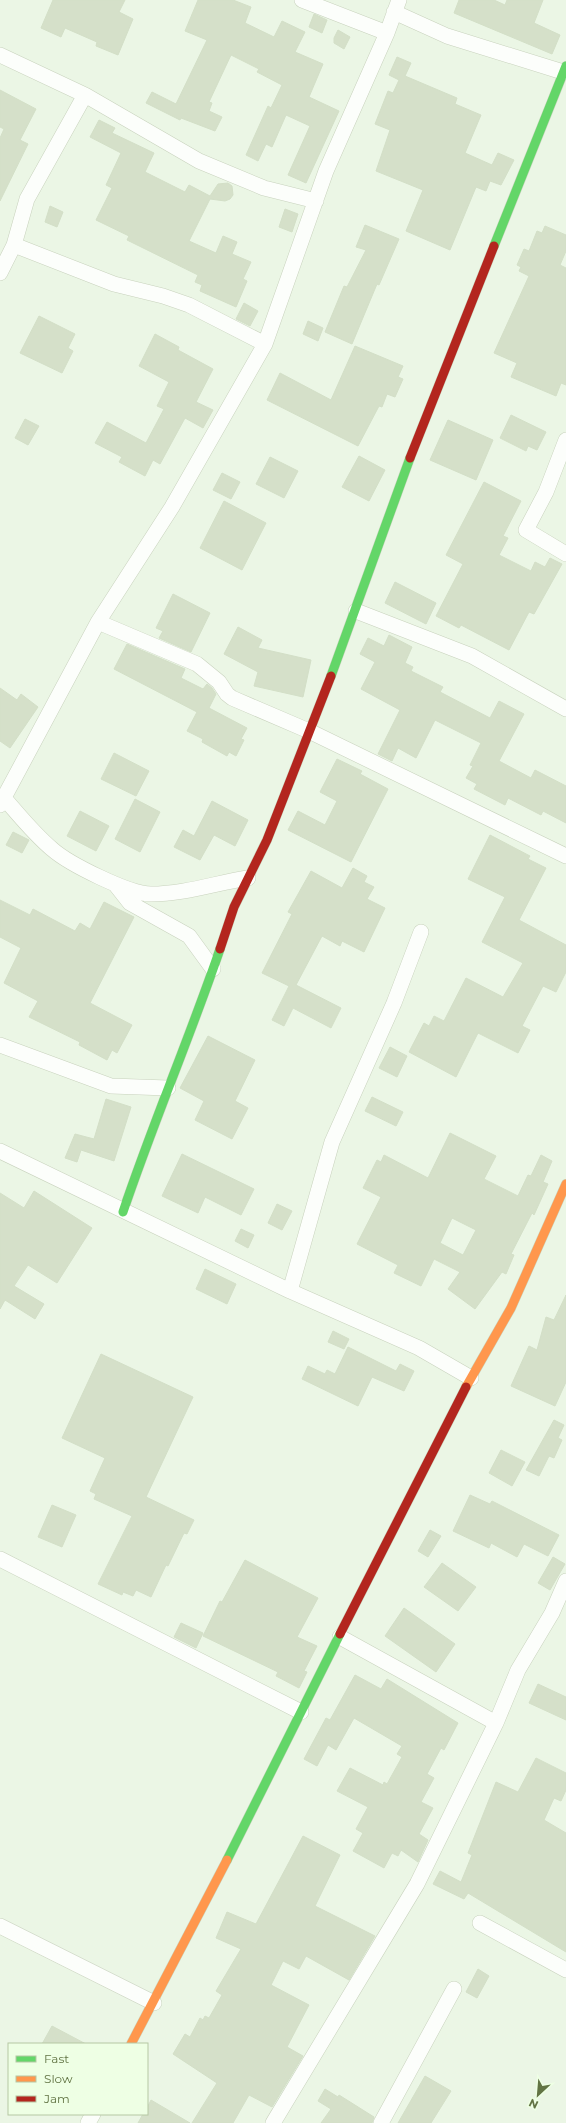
<svg xmlns="http://www.w3.org/2000/svg" width="566" height="2123" font-family="Montserrat,sans-serif">
<style>
.building{fill:#d5e0c9;stroke:#d3dfc7;fill-rule:evenodd}
.lines{fill:none;stroke-linecap:round;stroke-linejoin:round}
.street-casing{stroke:#c8d2bd;stroke-width:16}
.fast-casing{stroke:#c9d4be;stroke-width:10}
.slow-casing{stroke:#c9d4be;stroke-width:10}
.jam-casing{stroke:#c9d4be;stroke-width:10}
.street{stroke:#fcfefb;stroke-width:15}
.fast{stroke:#63d668;stroke-width:9}
.slow{stroke:#ff974d;stroke-width:9}
.jam{stroke:#b3261e;stroke-width:9}
</style>
<rect width="100%" height="100%" fill="#ebf6e5"/>
<path class="building" d="M53,0H125L119,12L133,19L118,55L96,46L97,42L65,28L61,37L41,28Z
M198,0H233L251,7L245,23L274,37L282,21L305,32L295,52L323,64L309,97L339,111L306,183L288,175L310,126L286,115L272,147L266,144L258,161L246,155L268,106L271,108L282,85L257,72L259,69L231,55L209,102L212,103L209,111L222,117L215,131L181,118L180,120L146,103L152,92L176,104L207,40L185,31Z
M459,0H494L505,5L507,0H543L534,23L560,35L552,54L454,13Z
M314,14L327,20L322,33L309,27Z
M338,30L350,37L344,49L334,43V38Z
M397,57L411,63L405,76L457,98L455,104L481,115L465,153L492,165L498,153L514,160L501,185L490,181L486,191L476,187L450,250L406,231L423,190L376,171L390,130L375,124L388,91L393,93L399,80L389,75Z
M0,90L36,109L20,140L28,144L0,201V138L4,129L0,127Z
M99,120L115,128L112,133L154,153L145,172L185,192L189,185L210,196L218,184L228,183L232,186L233,195L230,199L225,201L210,199L189,241L216,253L223,236L237,242L232,254L251,262L243,279L247,281L236,307L200,291L202,285L195,282L198,275L127,240L129,236L96,220L112,188L106,185L121,153L90,137Z
M50,206L63,212L57,227L45,222Z
M285,209L298,214L292,232L279,227Z
M365,225L399,239L379,285L377,284L352,344L325,332L344,286L347,287L366,250L356,247Z
M545,226L566,235V251L560,265L566,268V385L561,383L556,396L511,377L517,363L494,353L529,276L519,271L521,267L517,265L524,249L529,251L537,231L542,233Z
M244,303L258,311L250,326L236,319Z
M39,316L75,334L68,348L73,351L62,373L20,353Z
M308,321L323,328L318,341L303,334Z
M155,334L179,347L178,350L213,369L196,402L213,410L203,428L185,418L160,464L153,460L145,476L119,462L122,457L95,443L107,422L146,443L164,409L157,406L169,382L139,366Z
M355,346L403,366L398,377L403,379L395,397L387,394L382,407L379,406L358,446L267,400L280,373L331,400Z
M511,415L546,432L537,450L528,446L526,451L500,438Z
M25,419L39,426L28,445L15,438Z
M448,420L493,440L476,480L430,460Z
M359,456L385,470L369,501L342,487Z
M270,457L298,471L284,498L256,484Z
M222,473L240,482L231,499L213,490Z
M484,482L521,501L503,536L508,538L499,555L531,571L535,562L545,567L550,558L562,564L534,614L529,612L509,650L461,625L459,628L436,616L463,564L446,555Z
M224,501L266,523L242,570L200,548Z
M395,582L436,603L426,624L385,603Z
M173,594L210,613L191,652L159,638L163,631L156,628Z
M238,627L262,640L258,648L311,660L303,697L254,686L258,672L224,654Z
M389,635L412,647L405,663L413,667L411,671L443,687L440,692L490,718L499,701L524,714L499,761L531,778L535,770L566,786V823L543,811L541,815L508,798L505,805L474,789L477,784L466,778L473,766L470,765L481,743L435,720L416,758L398,748L392,761L378,754L400,710L361,689L375,662L360,654L368,638L384,646Z
M127,644L185,669L181,678L203,689L207,684L212,688L216,694L209,708L247,728L241,739L244,740L236,756L229,752L227,756L202,742L203,739L187,731L197,712L114,669Z
M0,688L17,700L21,694L38,707L10,748L0,741Z
M114,753L149,771L136,796L101,779Z
M337,759L362,771L360,774L388,789L351,862L288,830L298,811L325,825L337,801L320,792Z
M135,799L160,812L140,852L115,839Z
M212,801L248,820L235,846L214,835L200,860L174,847L183,830L194,836Z
M80,811L109,826L96,851L67,836Z
M13,832L29,840L22,853L6,845Z
M490,835L530,856L528,859L546,868L519,920L566,945V972L556,992L543,986L522,1026L530,1030L518,1053L478,1033L456,1077L409,1052L424,1023L429,1026L434,1016L444,1021L466,978L503,997L523,963L482,942L505,897L468,879Z
M353,868L367,876L364,882L374,887L367,899L385,908L364,952L342,941L340,946L322,936L296,985L341,1008L331,1028L293,1008L284,1026L272,1020L289,986L262,973L292,914L288,912L311,871L342,888Z
M0,900L30,915L33,909L75,931L80,923L90,929L104,902L134,917L90,1003L132,1025L117,1053L112,1050L107,1060L79,1045L80,1042L29,1017L38,1001L4,983L21,948L0,937Z
M208,1036L255,1060L235,1101L248,1108L232,1139L195,1120L204,1101L180,1088Z
M390,1047L407,1056L397,1077L379,1068Z
M372,1097L403,1112L396,1126L365,1111Z
M106,1099L131,1107L114,1161L81,1150L77,1162L65,1158L75,1134L94,1139Z
M450,1133L496,1156L484,1179L518,1196L528,1175L531,1176L541,1155L552,1161L543,1182L548,1184L534,1215L532,1213L511,1254L514,1255L506,1274L502,1272L475,1309L448,1289L460,1272L434,1259L421,1286L394,1273L398,1265L357,1244L381,1197L363,1188L377,1160L381,1162L384,1155L428,1178ZM452,1218L476,1230L463,1255L440,1243Z
M182,1154L254,1189L241,1215L205,1197L198,1213L162,1196Z
M34,1191L92,1228L57,1283L28,1265L14,1286L44,1304L35,1319L5,1300L0,1309V1193L24,1208Z
M277,1204L292,1211L282,1230L268,1223Z
M241,1229L254,1235L248,1248L235,1241Z
M205,1269L236,1284L227,1304L196,1289Z
M566,1295V1382L555,1406L511,1386L529,1346L537,1350L546,1317L554,1320Z
M333,1331L349,1339L344,1349L328,1342Z
M348,1347L396,1371L400,1364L414,1371L404,1391L372,1377L358,1406L302,1379L308,1366L325,1374L327,1370L335,1374Z
M101,1354L193,1397L146,1497L194,1520L187,1534L184,1533L168,1566L166,1565L151,1597L136,1590L133,1596L123,1592L122,1595L98,1584L132,1516L94,1499L96,1494L90,1491L105,1458L62,1438Z
M554,1420L564,1425L558,1438L562,1440L554,1458L549,1456L539,1476L526,1470Z
M501,1450L525,1462L512,1486L489,1473Z
M470,1495L490,1504L492,1501L559,1535L548,1556L524,1544L517,1557L491,1543L489,1548L453,1531Z
M52,1505L76,1515L62,1547L38,1537Z
M430,1530L441,1536L428,1557L418,1551Z
M553,1557L565,1564L550,1590L538,1583Z
M245,1560L318,1598L297,1637L317,1646L304,1671L307,1672L299,1688L276,1676L278,1672L203,1636L220,1601L222,1602Z
M442,1563L476,1587L458,1611L424,1587Z
M404,1608L455,1644L436,1672L385,1636Z
M181,1623L203,1633L196,1648L174,1637Z
M355,1675L381,1689L387,1679L458,1723L444,1750L441,1748L427,1774L434,1778L421,1802L433,1808L419,1834L428,1840L418,1862L401,1850L398,1856L392,1853L384,1868L353,1851L363,1833L356,1829L368,1807L337,1791L350,1768L383,1785L384,1782L387,1784L402,1757L397,1754L402,1746L354,1718L336,1750L328,1745L317,1766L304,1759L326,1718L330,1720Z
M538,1684L566,1697V1720L529,1703Z
M536,1758L566,1773V1790L561,1801L554,1798L544,1820L566,1833V1952L468,1893L464,1899L433,1884L440,1871L461,1882L472,1855L468,1853L496,1782L518,1792Z
M303,1836L340,1855L315,1906L375,1936L349,1980L306,1956L299,1969L283,1961L271,1985L309,2005L287,2047L303,2056L272,2107L249,2095L233,2123H192L217,2083L173,2054L185,2034L190,2037L200,2018L203,2020L205,2016L209,2018L222,1995L216,1991L241,1949L216,1938L227,1912L256,1924Z
M478,1969L489,1976L477,1998L466,1992Z
M52,2026L86,2044H42Z
M425,2076L451,2091L431,2123H398Z
M325,2089L338,2097L339,2095L374,2117L372,2123H321L331,2109L318,2101Z
M151,2100L190,2123H138L143,2114H147V2108Z"/>
<g class="lines">
<defs>
<path id="street" d="M302,0L387,33
M394,12L447,36L563,72
M0,55L85,95L199,161L264,188L316,201
M14,245L114,284L163,296L189,305L265,344
M0,273L14,245L27,199L85,95
M566,440L546,492L526,530L566,554
M356,611L472,656L566,709
M98,622L197,664L219,682L227,694L232,698L309,731L566,856
M4,798C19,815 34,834 52,849C69,864 129,894 151,894C184,894 216,883 248,878
M0,805L98,622L172,507L265,344L326,171L387,33L399,0
M115,884L130,903L189,936L213,969
M0,1045L111,1086L168,1088
M0,1151L290,1291L419,1348L471,1378
M290,1291L332,1142L394,1003L421,932
M0,1559L301,1712
M340,1637L496,1723
M480,1923L566,1970
M0,1926L154,2003
M88,2123L93,2114
M273,2123L417,1884L496,1723L518,1670L552,1613L566,1581
M381,2123L454,1989"/>
<path id="fast" d="M494,246L566,66
M331,676L410,458
M123,1212C153,1123 190,1037 220,949
M227,1860L340,1634"/>
<path id="slow" d="M466,1387L511,1308L566,1184
M131,2044L227,1860"/>
<path id="jam" d="M410,458L494,246
M220,949L234,907L267,840L331,676
M340,1634L466,1387"/>
</defs>
<use href="#street" class="street-casing"/>
<use href="#fast" class="fast-casing"/>
<use href="#slow" class="slow-casing"/>
<use href="#jam" class="jam-casing"/>
<use href="#street" class="street"/>
<use href="#fast" class="fast"/>
<use href="#slow" class="slow"/>
<use href="#jam" class="jam"/>
</g>
<rect x="8" y="2043" width="140" height="72" fill="#eeffe4" stroke="#b6c7a4"/>
<rect x="16" y="2056" width="20" height="6" fill="#63d668" stroke="#b6c7a4"/>
<text x="44" y="2063" font-size="12" fill="#627444">Fast</text>
<rect x="16" y="2076" width="20" height="6" fill="#ff974d" stroke="#b6c7a4"/>
<text x="44" y="2083" font-size="12" fill="#627444">Slow</text>
<rect x="16" y="2096" width="20" height="6" fill="#b3261e" stroke="#b6c7a4"/>
<text x="44" y="2103" font-size="12" fill="#627444">Jam</text>
<g transform="translate(538 2095) rotate(206)" stroke="#eeffe4" stroke-width="3" paint-order="stroke">
<path d="M0-3L7 15L0 10L-7 15Z" fill="#627444"/>
<text y="-6" font-size="11" font-weight="bold" text-anchor="middle" fill="#627444">N</text>
</g>
</svg>
